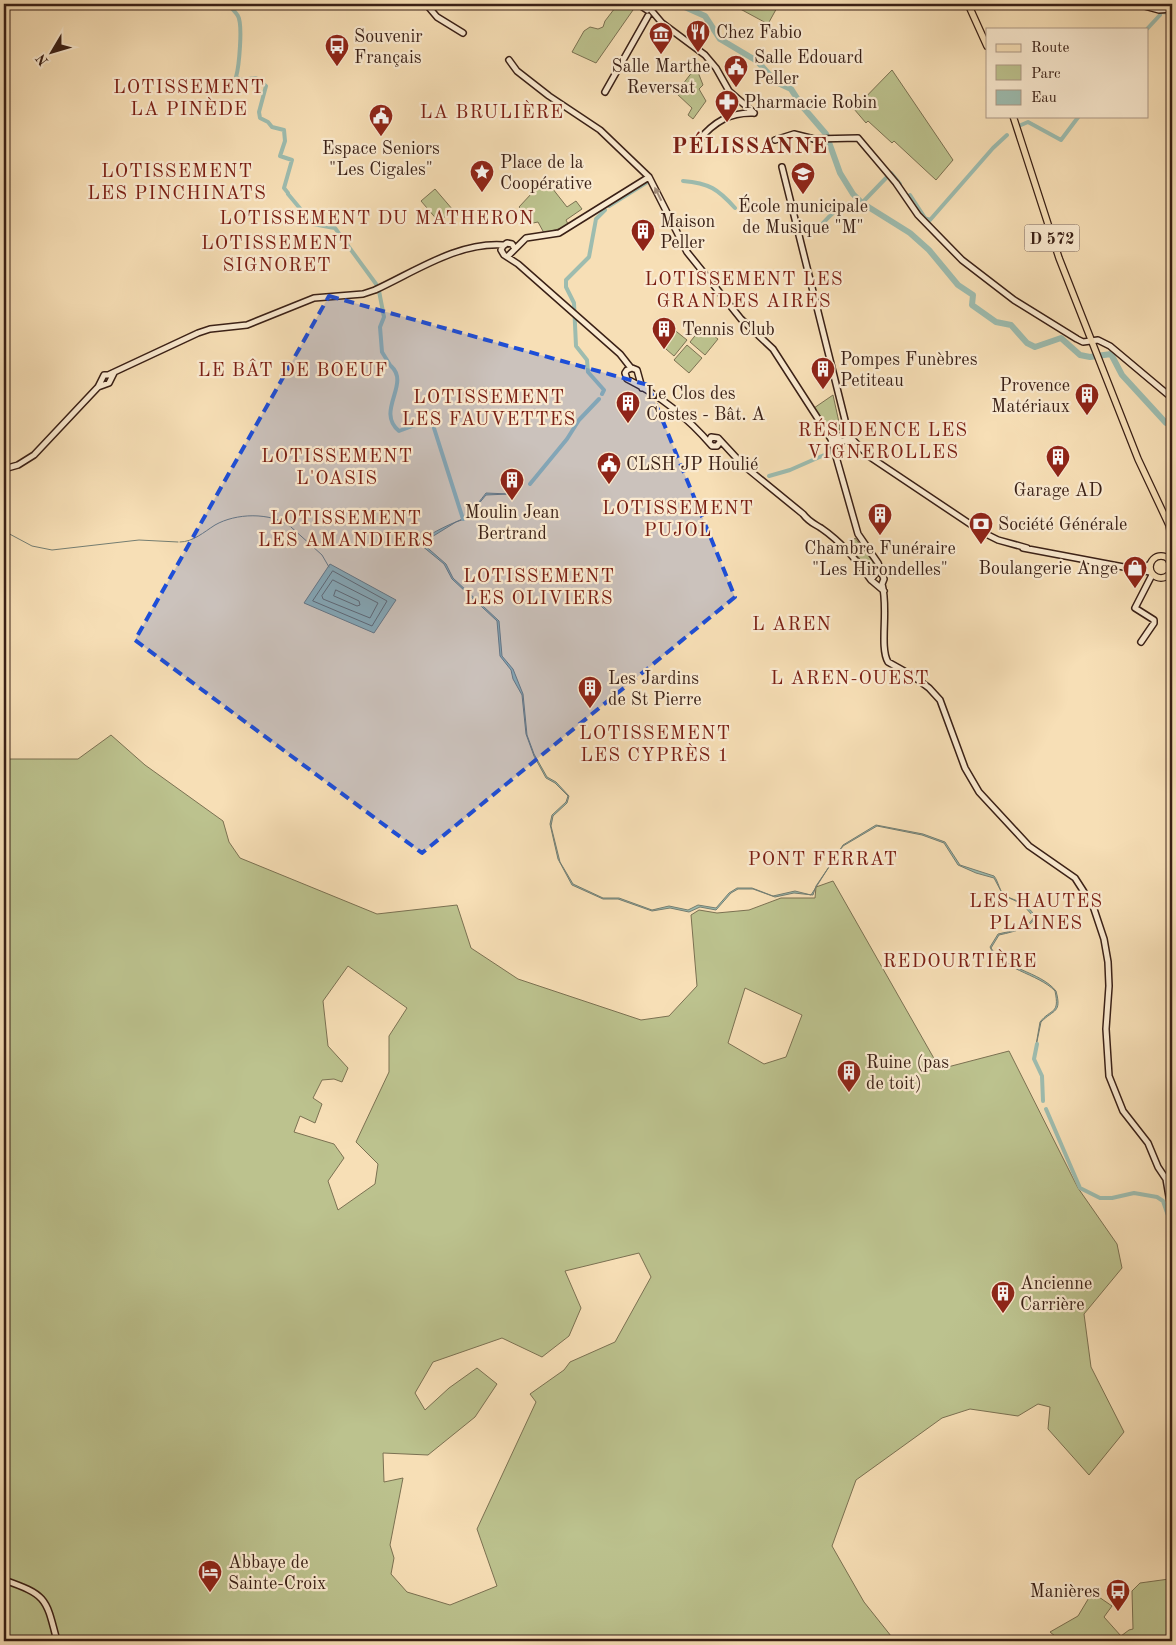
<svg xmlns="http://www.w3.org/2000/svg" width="1176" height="1645" font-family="'Old Standard TT',serif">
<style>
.green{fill:#bcc28e;stroke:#7b7152;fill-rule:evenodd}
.water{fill:#9dbcaf;stroke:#757e72}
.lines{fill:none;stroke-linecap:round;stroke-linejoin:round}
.shore{stroke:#6c6e62;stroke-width:1}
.stream{stroke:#757e72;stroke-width:1}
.canal{stroke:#9dbcaf;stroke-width:4}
.river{stroke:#9dbcaf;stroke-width:6}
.secondary-casing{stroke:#3a2016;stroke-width:8}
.primary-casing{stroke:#3a2016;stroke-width:8}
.secondary{stroke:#faead0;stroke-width:5}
.primary{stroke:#f7dfb6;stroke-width:5.5}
.oneway{fill:#a48f7c}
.marked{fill:#1d4ed8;fill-opacity:0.2;stroke:#1d4ed8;stroke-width:4;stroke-dasharray:10 6;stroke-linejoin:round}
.labels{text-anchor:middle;stroke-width:4.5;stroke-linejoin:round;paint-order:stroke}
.shield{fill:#faead0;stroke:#745d4e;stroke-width:1}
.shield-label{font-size:16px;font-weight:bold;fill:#3a2016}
.poi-label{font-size:18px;fill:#3a2016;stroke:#faead0;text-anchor:start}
.neighbourhood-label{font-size:19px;letter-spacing:1px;fill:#7a1f14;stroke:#faead0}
.district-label{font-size:22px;font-weight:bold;letter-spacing:1px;fill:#7a1f14;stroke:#faead0}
</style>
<rect width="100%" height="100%" fill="#f7dfb6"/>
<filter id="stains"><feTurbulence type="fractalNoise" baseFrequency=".004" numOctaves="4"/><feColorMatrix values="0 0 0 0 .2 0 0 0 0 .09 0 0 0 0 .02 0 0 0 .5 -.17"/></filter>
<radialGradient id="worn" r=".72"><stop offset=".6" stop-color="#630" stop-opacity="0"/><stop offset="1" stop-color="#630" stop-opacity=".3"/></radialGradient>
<path class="green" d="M618,4H626L633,10L596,63L572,52L584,31L590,27L598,29L603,27L605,21Z
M731,4H779L768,24Z
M696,67L703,85L699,89L706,101L693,119L688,115L692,108L676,93Z
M892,70L953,160L936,180L894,141L892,143L868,121L866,123L854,109Z
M545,179L567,207L576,201L582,209L566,220L569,226L544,233L538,222L533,223L519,207Z
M435,189L453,210L439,222L421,201Z
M702,327L718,339L705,355L690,342Z
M672,328L687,340L674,356L659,343Z
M687,345L702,358L689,373L674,360Z
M833,395L840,427L838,435L829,430L814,408Z
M855,538L876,566L875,570L870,571L849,546Z
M111,735L145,765L223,821L229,842L240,858L377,914L457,905L471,948L518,979L641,1020L669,1016L697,986L691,915L699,910L717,913L749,910L781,898H815L816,887L833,881L940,1069L1009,1051L1078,1188L1117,1244L1122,1268L1084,1314L1091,1367L1124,1432L1089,1475L1048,1429L1050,1407L1038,1404L1018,1416L970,1409L942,1418L856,1480L832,1546L864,1602L895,1641H4V759H78ZM348,966L407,1008L389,1036V1072L356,1142L378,1164L375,1184L338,1210L328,1181L344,1158L334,1144L294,1132L300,1116L315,1123L322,1104L313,1098L322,1080L334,1079L342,1082L348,1068L328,1046L323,1001ZM745,988L802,1015L786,1057L764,1064L728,1043ZM639,1253L651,1277L615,1342L570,1362L564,1370L530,1394L536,1402L477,1529L497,1586L450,1605L407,1592L391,1574L394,1558L390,1545L403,1478L384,1482L383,1453L428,1455L475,1417L497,1384L477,1368L449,1388L425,1410L415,1393L433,1362L502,1338L542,1357L569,1336L581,1308L565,1271Z
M1169,1579L1172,1581V1641H1061L1050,1632L1078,1616L1090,1596L1096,1595L1112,1606L1104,1617L1121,1636L1129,1630L1133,1629L1132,1591L1140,1583Z"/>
<path class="water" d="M486,493L509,494L486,495L467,518L456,522L422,543L446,564L453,578L499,621L502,656L513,669L523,694L527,735L534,754L547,777L556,782L569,796L567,803L553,816L551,826L560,862L573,884L603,898H619L652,910L669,906L688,910L698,905L716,908L729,893L737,888H752L773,896L795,891L811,895L843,845L876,825L923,834L945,842L960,865L994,876C999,882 999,892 1006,896C1011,899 1017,900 1021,903C1053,922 1018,931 999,935L991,948C1003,969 1040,971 1056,991C1062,1013 1054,1009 1041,1022L1035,1051L1040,1022C1051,1008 1060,1015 1055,991C1039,974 998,968 990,947L998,934C1011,931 1028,929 1034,917L1022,904L1003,895L994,878L976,873L958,865L944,843L922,835L877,826L843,846L816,886L813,895L794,893L775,897L753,889H738L731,893L716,910L700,907L689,912L670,908L652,911L618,899H603L572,885L558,859L550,824L552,815L566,802L568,796L555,783L546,778L534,756L526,734L522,695L513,679L511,670L500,656L497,621L452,579L444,564L421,545L420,542C433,531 451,524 465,518C468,516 483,497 486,493Z
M330,564L396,600L374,633L304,603Z"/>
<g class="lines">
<path class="shore" d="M333,571L387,601L372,626L313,601Z
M333,580L378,603L370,618L323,599L322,596Z
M336,590L359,601L360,605L357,606L334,596Z"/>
<path class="stream" d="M291,527L322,555L329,567
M4,531L32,546L52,550L139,540L178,542
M180,542C193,542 204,532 215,525C236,513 270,512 290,526"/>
<path class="canal" d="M228,4C231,8 236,12 238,16C243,25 239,67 236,77L241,80L256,78L266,86L259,112L260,118L268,122L272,127L284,130L285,141L280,156L292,160L284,188L288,193
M1162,12L1172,13
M1147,29L1160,15
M1021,125L1028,122L1061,140L1079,116
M891,173L900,184
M683,181C709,183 718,189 735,208
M288,194L313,224L329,227
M910,195L925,218L930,220L993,148L1007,135
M609,206L649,181
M820,226C832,214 842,200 860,205L886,178
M329,227L335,228L379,288
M379,291L384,317L380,327L382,352L390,365
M391,366C411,384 375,411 399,431L423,422L433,425L463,519
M602,394L604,390L588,372L587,360L576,346L574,303L566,287V280L589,257L596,219L605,210
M769,476L790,470L831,452
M530,484L567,439L579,420L599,399
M1037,1044L1034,1059L1042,1076L1043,1101
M1046,1109L1080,1188L1100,1198H1112L1134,1193L1157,1197L1163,1201L1172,1227"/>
<path class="river" d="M678,4L705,16L720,39L757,61L776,82L791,89L802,106L826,134L840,173L853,194L862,203L910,233L929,250L958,285L973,295L972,305L996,322L1011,325L1027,343L1035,347L1061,338L1080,355L1090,357L1111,354L1122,375L1166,423L1172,424"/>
<defs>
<path id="secondary" d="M426,4L437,17L463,33
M638,4L647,10
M1137,4L1159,10L1172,9
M651,10L662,23L705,55L716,68L729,91L754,113
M509,60L517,71L549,96L600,130L649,177L687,252L741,319L773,349L831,439L858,534L878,563L884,579L882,584
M605,92L648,16
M699,140C714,122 730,112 754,113
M775,140L794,134L814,139L858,138L896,183L918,215L962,260L1014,300L1077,339L1083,342L1098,340L1110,346L1172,398
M782,167L846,424L852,439L870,457L982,532L998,540L1027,548
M515,249L512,244L507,243L503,246L501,250L504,255L518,264L620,354L631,368
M508,256L526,238L559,233L649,177
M98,387L109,383L114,373
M642,388L637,370L632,368L627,370L625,373L627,379C659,395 689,419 712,446H717L720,442
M709,442L711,437L718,438L743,465L803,514C809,522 813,523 821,528C840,541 859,562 871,580
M833,443L835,439L848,432
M833,443L852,439
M4,469L18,465L34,455L98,387L104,375H108L198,333L210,329L247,325L314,298L363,294L375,290C416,271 458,242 503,245
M1023,548L1150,572
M880,567L871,580L884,591
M1140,571L1150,564
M882,584C889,608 879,647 888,662L913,676L929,688L940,700L965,768L979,792L1029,846L1075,878L1093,906L1104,939L1108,962L1109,986L1106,1029L1109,1076L1123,1111L1148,1143L1158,1167L1166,1179L1172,1214
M1141,642L1154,623V620L1135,608L1152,575
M4,1580C47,1595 46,1598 57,1641"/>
<path id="primary" d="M968,4L987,46
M1013,116L1059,258L1138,459L1169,525L1172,541L1169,560
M1150 567a11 11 0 1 1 22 0a11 11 0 1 1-22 0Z"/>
</defs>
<use href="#secondary" class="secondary-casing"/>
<use href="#primary" class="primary-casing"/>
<use href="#secondary" class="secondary"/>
<use href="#primary" class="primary"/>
</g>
<defs><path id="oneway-solid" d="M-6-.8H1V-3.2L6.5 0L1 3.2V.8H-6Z" transform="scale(1.25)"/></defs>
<use class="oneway" href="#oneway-solid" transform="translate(658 194) rotate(-117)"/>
<path class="marked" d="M329,296L648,385L735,597L422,853L135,640Z"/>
<defs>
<symbol id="restaurant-pin" viewBox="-11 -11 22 30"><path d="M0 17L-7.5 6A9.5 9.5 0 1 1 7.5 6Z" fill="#8f2418" stroke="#faead0"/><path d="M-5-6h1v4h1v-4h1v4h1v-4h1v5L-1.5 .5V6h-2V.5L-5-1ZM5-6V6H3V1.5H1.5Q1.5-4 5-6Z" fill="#fff"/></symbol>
<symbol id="museum-pin" viewBox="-11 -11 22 30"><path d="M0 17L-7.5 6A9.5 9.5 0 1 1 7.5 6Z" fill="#8f2418" stroke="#faead0"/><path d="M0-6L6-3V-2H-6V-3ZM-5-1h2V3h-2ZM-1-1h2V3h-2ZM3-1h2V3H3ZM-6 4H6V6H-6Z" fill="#fff"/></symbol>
<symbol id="bus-pin" viewBox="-11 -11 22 30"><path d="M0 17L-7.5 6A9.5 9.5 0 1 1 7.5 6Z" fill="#8f2418" stroke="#faead0"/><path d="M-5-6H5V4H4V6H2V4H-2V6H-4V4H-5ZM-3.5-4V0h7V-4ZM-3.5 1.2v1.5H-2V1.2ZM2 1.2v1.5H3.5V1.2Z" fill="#fff"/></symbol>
<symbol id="civic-pin" viewBox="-11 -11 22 30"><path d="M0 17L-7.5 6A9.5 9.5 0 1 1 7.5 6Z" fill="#8f2418" stroke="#faead0"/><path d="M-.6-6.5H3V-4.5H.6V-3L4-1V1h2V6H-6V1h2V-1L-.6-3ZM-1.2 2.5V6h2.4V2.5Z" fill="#fff"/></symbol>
<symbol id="pharmacy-pin" viewBox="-11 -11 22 30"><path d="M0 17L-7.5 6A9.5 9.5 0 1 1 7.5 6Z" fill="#8f2418" stroke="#faead0"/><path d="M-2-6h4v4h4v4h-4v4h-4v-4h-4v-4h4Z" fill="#fff"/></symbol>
<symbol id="sight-pin" viewBox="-11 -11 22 30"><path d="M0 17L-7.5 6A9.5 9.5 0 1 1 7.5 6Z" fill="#8f2418" stroke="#faead0"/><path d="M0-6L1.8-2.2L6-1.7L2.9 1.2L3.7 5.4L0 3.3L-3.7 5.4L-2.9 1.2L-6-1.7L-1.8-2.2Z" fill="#fff"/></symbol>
<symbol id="school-pin" viewBox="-11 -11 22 30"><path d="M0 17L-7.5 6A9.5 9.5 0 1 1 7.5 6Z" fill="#8f2418" stroke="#faead0"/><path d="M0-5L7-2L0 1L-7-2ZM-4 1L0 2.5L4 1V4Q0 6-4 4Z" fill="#fff"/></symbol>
<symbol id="building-pin" viewBox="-11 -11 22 30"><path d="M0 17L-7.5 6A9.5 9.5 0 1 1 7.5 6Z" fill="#8f2418" stroke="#faead0"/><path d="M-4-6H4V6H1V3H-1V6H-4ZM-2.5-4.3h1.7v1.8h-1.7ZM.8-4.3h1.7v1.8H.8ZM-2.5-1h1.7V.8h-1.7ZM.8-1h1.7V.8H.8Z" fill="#fff"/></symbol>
<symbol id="bank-pin" viewBox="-11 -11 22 30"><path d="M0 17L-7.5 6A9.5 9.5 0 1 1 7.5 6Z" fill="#8f2418" stroke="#faead0"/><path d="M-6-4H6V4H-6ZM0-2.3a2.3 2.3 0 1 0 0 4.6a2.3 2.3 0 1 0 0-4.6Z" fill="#fff"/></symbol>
<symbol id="shop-pin" viewBox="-11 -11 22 30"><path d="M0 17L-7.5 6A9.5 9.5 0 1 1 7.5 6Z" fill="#8f2418" stroke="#faead0"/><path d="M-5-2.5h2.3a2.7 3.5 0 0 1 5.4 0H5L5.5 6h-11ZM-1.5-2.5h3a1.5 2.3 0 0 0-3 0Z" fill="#fff"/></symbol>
<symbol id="hotel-pin" viewBox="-11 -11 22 30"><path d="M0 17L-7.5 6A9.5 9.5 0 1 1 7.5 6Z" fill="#8f2418" stroke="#faead0"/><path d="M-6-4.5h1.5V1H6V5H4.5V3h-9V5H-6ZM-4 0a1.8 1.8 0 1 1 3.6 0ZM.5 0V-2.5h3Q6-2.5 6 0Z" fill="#fff"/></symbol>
</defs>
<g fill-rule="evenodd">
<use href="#restaurant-pin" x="684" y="18" width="28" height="38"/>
<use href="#museum-pin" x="647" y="20" width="28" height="38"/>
<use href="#bus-pin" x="323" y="32" width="28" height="38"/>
<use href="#civic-pin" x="722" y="53" width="28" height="38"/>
<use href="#pharmacy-pin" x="713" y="88" width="28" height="38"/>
<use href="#civic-pin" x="367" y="102" width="28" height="38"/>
<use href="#sight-pin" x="468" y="158" width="28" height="38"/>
<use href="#school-pin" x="789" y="160" width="28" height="38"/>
<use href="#building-pin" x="629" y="217" width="28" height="38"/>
<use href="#building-pin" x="650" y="315" width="28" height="38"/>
<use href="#building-pin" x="809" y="355" width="28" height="38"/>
<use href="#building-pin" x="1073" y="381" width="28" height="38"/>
<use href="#building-pin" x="614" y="389" width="28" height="38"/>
<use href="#building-pin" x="1044" y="443" width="28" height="38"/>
<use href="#civic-pin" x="595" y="450" width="28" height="38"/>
<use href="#building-pin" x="498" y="466" width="28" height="38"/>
<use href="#building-pin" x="866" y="501" width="28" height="38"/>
<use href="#bank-pin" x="967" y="510" width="28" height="38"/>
<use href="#shop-pin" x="1121" y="554" width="28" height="38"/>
<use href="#building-pin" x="576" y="674" width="28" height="38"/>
<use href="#building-pin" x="835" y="1058" width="28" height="38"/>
<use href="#building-pin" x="989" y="1279" width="28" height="38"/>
<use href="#hotel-pin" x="196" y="1558" width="28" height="38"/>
<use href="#bus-pin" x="1104" y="1577" width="28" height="38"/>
</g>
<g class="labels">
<rect class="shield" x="1024.5" y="224.5" width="55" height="27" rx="4"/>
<g class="shield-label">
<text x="1052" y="244">D 572</text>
</g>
<g class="poi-label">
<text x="716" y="38">Chez Fabio</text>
<text x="354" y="42">Souvenir<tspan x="354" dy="21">Français</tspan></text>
<text x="754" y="63">Salle Edouard<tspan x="754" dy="21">Peller</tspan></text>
<text x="661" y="72" text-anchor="middle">Salle Marthe<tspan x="661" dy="21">Reversat</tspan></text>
<text x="744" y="108">Pharmacie Robin</text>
<text x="381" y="154" text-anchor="middle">Espace Seniors<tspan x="381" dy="21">"Les Cigales"</tspan></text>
<text x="500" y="168">Place de la<tspan x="500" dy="21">Coopérative</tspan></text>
<text x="803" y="212" text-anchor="middle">École municipale<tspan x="803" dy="21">de Musique "M"</tspan></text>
<text x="660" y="227">Maison<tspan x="660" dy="21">Peller</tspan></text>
<text x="682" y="335">Tennis Club</text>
<text x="840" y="365">Pompes Funèbres<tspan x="840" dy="21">Petiteau</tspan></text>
<text x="1070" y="391" text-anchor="end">Provence<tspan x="1070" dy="21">Matériaux</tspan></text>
<text x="646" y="399">Le Clos des<tspan x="646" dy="21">Costes - Bât. A</tspan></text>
<text x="626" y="470">CLSH JP Houlié</text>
<text x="1058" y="496" text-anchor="middle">Garage AD</text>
<text x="512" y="518" text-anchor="middle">Moulin Jean<tspan x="512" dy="21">Bertrand</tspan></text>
<text x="998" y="530">Société Générale</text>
<text x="880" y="554" text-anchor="middle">Chambre Funéraire<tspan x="880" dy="21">"Les Hirondelles"</tspan></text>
<text x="1118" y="574" text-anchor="end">Boulangerie Ange</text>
<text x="608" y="684">Les Jardins<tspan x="608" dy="21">de St Pierre</tspan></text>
<text x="866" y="1068">Ruine (pas<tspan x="866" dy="21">de toit)</tspan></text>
<text x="1020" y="1289">Ancienne<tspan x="1020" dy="21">Carrière</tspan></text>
<text x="228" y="1568">Abbaye de<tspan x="228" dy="21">Sainte-Croix</tspan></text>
<text x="1100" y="1597" text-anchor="end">Manières</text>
</g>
<g class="neighbourhood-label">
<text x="189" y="93">LOTISSEMENT<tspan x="189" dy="22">LA PINÈDE</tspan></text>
<text x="492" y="118">LA BRULIÈRE</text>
<text x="177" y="177">LOTISSEMENT<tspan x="177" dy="22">LES PINCHINATS</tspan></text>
<text x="377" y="224">LOTISSEMENT DU MATHERON</text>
<text x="277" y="249">LOTISSEMENT<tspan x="277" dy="22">SIGNORET</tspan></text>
<text x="744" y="285">LOTISSEMENT LES<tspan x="744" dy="22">GRANDES AIRES</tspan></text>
<text x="293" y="376">LE BÂT DE BOEUF</text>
<text x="489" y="403">LOTISSEMENT<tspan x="489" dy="22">LES FAUVETTES</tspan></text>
<text x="883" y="436">RÉSIDENCE LES<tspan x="883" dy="22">VIGNEROLLES</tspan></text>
<text x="337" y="462">LOTISSEMENT<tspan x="337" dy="22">L'OASIS</tspan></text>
<text x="678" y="514">LOTISSEMENT<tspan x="678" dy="22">PUJOL</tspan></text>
<text x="346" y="524">LOTISSEMENT<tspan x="346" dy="22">LES AMANDIERS</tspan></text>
<text x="539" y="582">LOTISSEMENT<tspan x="539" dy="22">LES OLIVIERS</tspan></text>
<text x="792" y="630">L AREN</text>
<text x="850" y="684">L AREN-OUEST</text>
<text x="655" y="739">LOTISSEMENT<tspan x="655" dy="22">LES CYPRÈS 1</tspan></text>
<text x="823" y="865">PONT FERRAT</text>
<text x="1036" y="907">LES HAUTES<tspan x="1036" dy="22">PLAINES</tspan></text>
<text x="960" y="967">REDOURTIÈRE</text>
</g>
<g class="district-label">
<text x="750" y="153">PÉLISSANNE</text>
</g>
</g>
<rect width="1176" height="1645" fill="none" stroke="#f7dfb6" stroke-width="20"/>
<rect x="5" y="5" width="1166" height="1635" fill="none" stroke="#3a2016" stroke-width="2.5"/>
<rect x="10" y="10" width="1156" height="1625" fill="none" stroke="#3a2016"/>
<rect x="986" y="28" width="162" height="90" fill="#faead0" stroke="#ad9986"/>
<rect x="996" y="44" width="25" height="8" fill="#f7dfb6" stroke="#ad9986"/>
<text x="1031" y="52" font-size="15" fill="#3a2016">Route</text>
<rect x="996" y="65" width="25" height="15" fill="#bcc28e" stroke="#ad9986"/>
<text x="1031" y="78" font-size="15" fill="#3a2016">Parc</text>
<rect x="996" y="90" width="25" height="15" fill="#9dbcaf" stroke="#ad9986"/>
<text x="1031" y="102" font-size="15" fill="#3a2016">Eau</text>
<g transform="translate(52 52) rotate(232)" stroke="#faead0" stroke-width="4" paint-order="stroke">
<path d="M0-4L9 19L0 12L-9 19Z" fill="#3a2016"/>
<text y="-8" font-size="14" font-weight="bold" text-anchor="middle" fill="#3a2016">N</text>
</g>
<rect width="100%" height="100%" filter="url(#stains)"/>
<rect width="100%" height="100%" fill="url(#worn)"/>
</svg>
